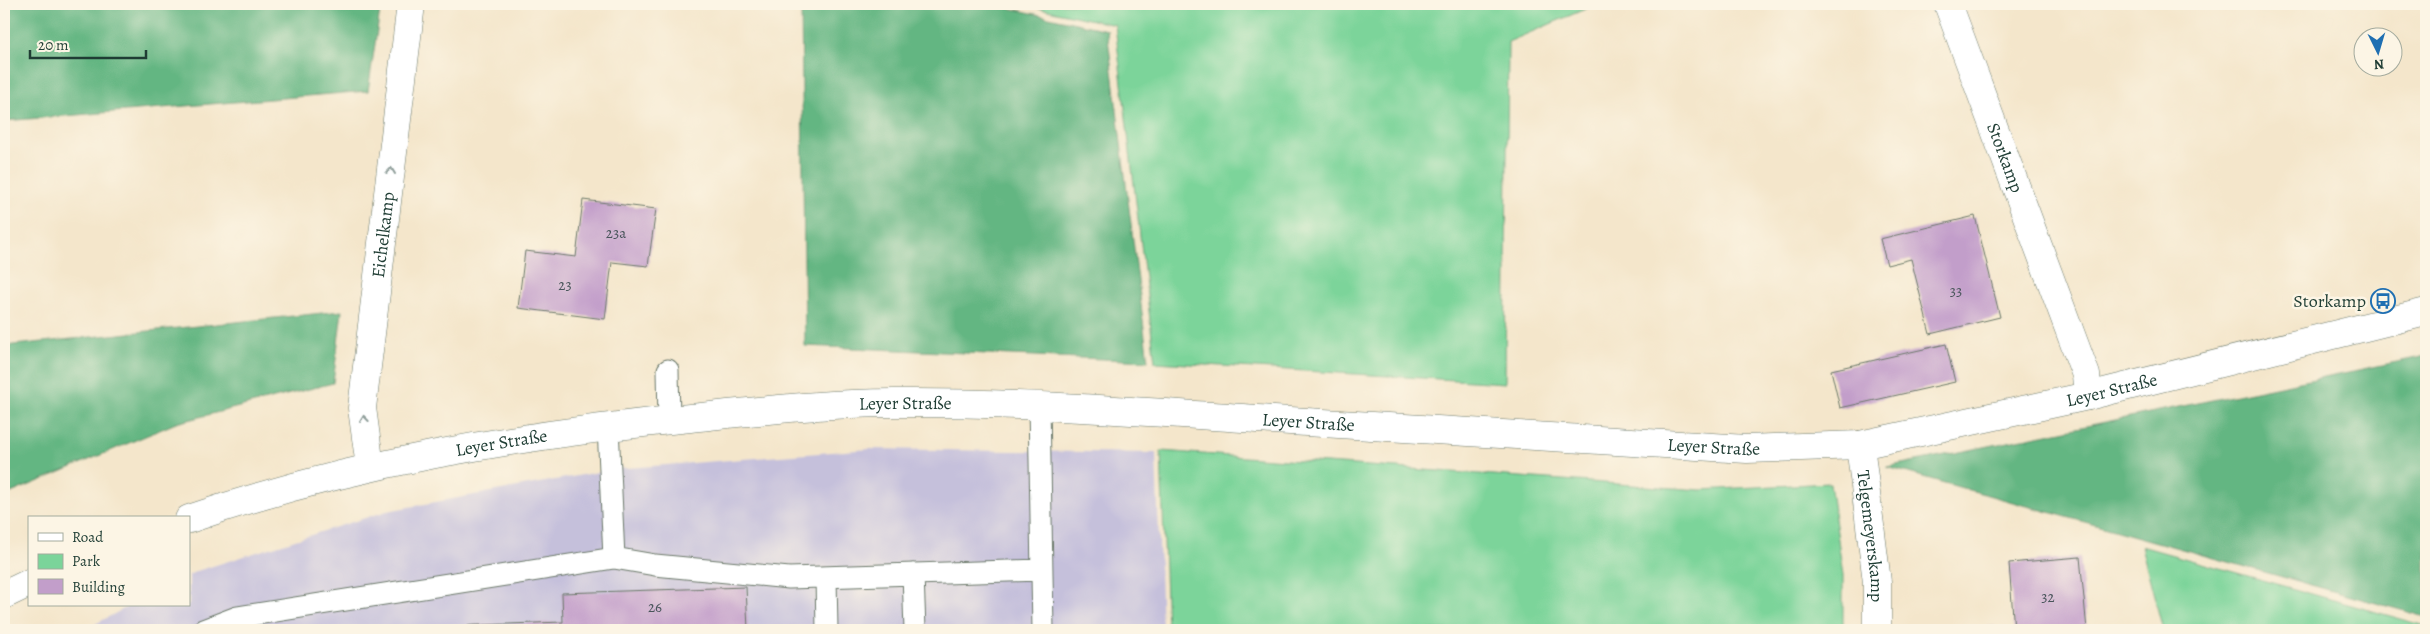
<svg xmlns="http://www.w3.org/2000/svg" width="2430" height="634" font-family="Alegreya,serif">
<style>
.industrial{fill:#c5c0db}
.green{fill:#7bd49a;stroke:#4d8867}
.forest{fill:#64b682;stroke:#427a5b}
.building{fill:#c29eca}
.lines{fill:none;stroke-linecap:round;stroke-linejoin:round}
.service-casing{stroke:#6a7869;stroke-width:23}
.minor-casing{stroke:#6a7869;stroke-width:29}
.tertiary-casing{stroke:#6a7869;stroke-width:29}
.service{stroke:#fff;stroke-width:21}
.minor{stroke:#fff;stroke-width:28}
.tertiary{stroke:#fff;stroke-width:28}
.oneway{stroke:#8f9e9a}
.labels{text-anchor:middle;stroke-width:5;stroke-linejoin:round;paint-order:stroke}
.number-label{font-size:15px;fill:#48555a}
.street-label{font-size:18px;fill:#1f3d34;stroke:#fcf5e5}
.poi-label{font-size:18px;fill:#1f3d34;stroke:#fcf5e5;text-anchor:end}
</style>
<rect width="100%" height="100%" fill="#fcf5e5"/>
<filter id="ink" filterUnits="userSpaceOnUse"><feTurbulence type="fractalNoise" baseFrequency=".02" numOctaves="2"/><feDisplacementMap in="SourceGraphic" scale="10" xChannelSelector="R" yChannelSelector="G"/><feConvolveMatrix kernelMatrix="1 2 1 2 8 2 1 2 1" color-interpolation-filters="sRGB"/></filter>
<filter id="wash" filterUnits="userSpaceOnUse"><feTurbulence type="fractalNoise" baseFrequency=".0096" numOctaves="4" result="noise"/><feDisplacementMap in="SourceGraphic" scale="20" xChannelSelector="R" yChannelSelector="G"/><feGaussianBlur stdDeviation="1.12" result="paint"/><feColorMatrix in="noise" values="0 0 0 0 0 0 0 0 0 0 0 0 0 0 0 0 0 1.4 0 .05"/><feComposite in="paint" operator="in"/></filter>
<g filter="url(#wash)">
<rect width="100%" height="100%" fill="#f4e6cb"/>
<path class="industrial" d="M870,449L1156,453L1162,630H84L131,605H189V575L197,571L387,511L615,469Z"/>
<path class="green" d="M1021,4H1597L1508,42L1505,383L1155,362L1115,25Z
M1161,451L1701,490L1830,483L1843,575V630H1167Z
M2141,546L2426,626V630H2163Z"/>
<path class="forest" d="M4,4H381L368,91L4,121Z
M801,4H991L1107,30L1148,361L805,346Z
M342,311L333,383L176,423L4,496V346Z
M2426,356V617L1887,467Z"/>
<g id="blocks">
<path class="building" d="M583,200L656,209L648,266L612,262L605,319L518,308L525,251L576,257Z
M1975,216L2000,317L1930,334L1911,259L1887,265L1880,239Z
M1946,344L1955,382L1840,408L1831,370Z
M2080,557L2087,630H2014L2009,563Z
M746,587L748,630H344L563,622L562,593Z
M1995,626L1996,630H1924V629Z"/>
</g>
</g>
<g filter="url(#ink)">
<use href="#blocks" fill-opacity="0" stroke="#6a7869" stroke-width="1"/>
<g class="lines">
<defs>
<path id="service" d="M668,370L669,420
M1039,405L1043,630
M608,426L614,558
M913,574L915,630
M826,577L827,630
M203,630L237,617L614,558L655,565L789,578L1042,570"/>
<g id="minor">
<path id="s1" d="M1948,4L2086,375L2088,396"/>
<path id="s2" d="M1860,445L1877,582V630"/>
<path id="s3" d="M370,467L362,408L411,4"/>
</g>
<g id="tertiary">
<path id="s4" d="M189,519C351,463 520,435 690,418C758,411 827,403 895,403C1022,402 1148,412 1274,420C1431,430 1589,440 1747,449L1860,445L2088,396L2426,312"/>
<path d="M4,595L29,583"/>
</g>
</defs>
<use href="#service" class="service-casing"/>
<use href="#minor" class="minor-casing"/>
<use href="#tertiary" class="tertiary-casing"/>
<use href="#service" class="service"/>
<use href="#minor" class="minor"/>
<use href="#tertiary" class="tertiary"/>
</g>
<defs><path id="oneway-chevron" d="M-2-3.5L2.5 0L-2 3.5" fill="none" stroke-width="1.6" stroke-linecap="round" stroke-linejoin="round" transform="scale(1.25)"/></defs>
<g class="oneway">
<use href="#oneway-chevron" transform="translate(391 171) rotate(-83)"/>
<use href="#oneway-chevron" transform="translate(364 419) rotate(-97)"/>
</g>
</g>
<defs>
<symbol id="bus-ring" viewBox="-11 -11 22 22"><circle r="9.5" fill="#fcf5e5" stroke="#1f6fb2" stroke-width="1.5"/><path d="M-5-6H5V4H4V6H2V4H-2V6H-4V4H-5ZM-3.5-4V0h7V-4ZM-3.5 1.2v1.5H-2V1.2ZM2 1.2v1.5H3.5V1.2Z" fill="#1f6fb2"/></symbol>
</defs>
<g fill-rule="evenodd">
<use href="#bus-ring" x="2369" y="287" width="28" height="28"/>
</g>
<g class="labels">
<g class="number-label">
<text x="616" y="238">23a</text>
<text x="565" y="290">23</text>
<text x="1956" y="296">33</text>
<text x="2048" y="602">32</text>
<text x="655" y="612">26</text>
</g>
<g class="street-label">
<text dy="6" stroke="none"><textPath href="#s1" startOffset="164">Storkamp</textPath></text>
<text dy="6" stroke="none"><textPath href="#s3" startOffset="234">Eichelkamp</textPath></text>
<text dy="6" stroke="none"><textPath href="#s4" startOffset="1942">Leyer Straße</textPath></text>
<text dy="6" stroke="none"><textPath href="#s4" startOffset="728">Leyer Straße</textPath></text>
<text dy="6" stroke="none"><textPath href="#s4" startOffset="1132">Leyer Straße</textPath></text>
<text dy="6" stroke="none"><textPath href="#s4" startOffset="322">Leyer Straße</textPath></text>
<text dy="6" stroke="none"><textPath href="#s4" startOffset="1538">Leyer Straße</textPath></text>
<text dy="6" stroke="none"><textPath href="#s2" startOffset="92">Telgemeyerskamp</textPath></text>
</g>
<g class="poi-label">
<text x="2366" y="307">Storkamp</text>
</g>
</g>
<rect width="2430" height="634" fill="none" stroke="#fcf5e5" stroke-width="20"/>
<rect x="28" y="516" width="162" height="90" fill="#fcf5e5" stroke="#a4ab9e"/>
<rect x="38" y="533" width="25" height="8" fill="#ffffff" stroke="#a4ab9e"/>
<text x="72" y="542" font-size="15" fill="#1f3d34">Road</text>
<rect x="38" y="554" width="25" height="15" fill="#7bd49a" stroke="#a4ab9e"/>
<text x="72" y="566" font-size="15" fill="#1f3d34">Park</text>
<rect x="38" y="579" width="25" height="15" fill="#c29eca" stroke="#a4ab9e"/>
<text x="72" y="592" font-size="15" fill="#1f3d34">Building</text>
<g transform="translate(2378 52) rotate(175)"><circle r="24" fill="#fcf5e5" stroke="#a4ab9e"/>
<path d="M0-4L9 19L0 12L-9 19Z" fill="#1f6fb2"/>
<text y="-8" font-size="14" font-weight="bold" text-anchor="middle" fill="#1f3d34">N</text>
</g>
<path d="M30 50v8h116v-8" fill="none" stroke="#1f3d34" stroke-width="2.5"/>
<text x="38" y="50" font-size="15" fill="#1f3d34" stroke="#fcf5e5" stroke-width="4" paint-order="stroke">20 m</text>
</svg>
